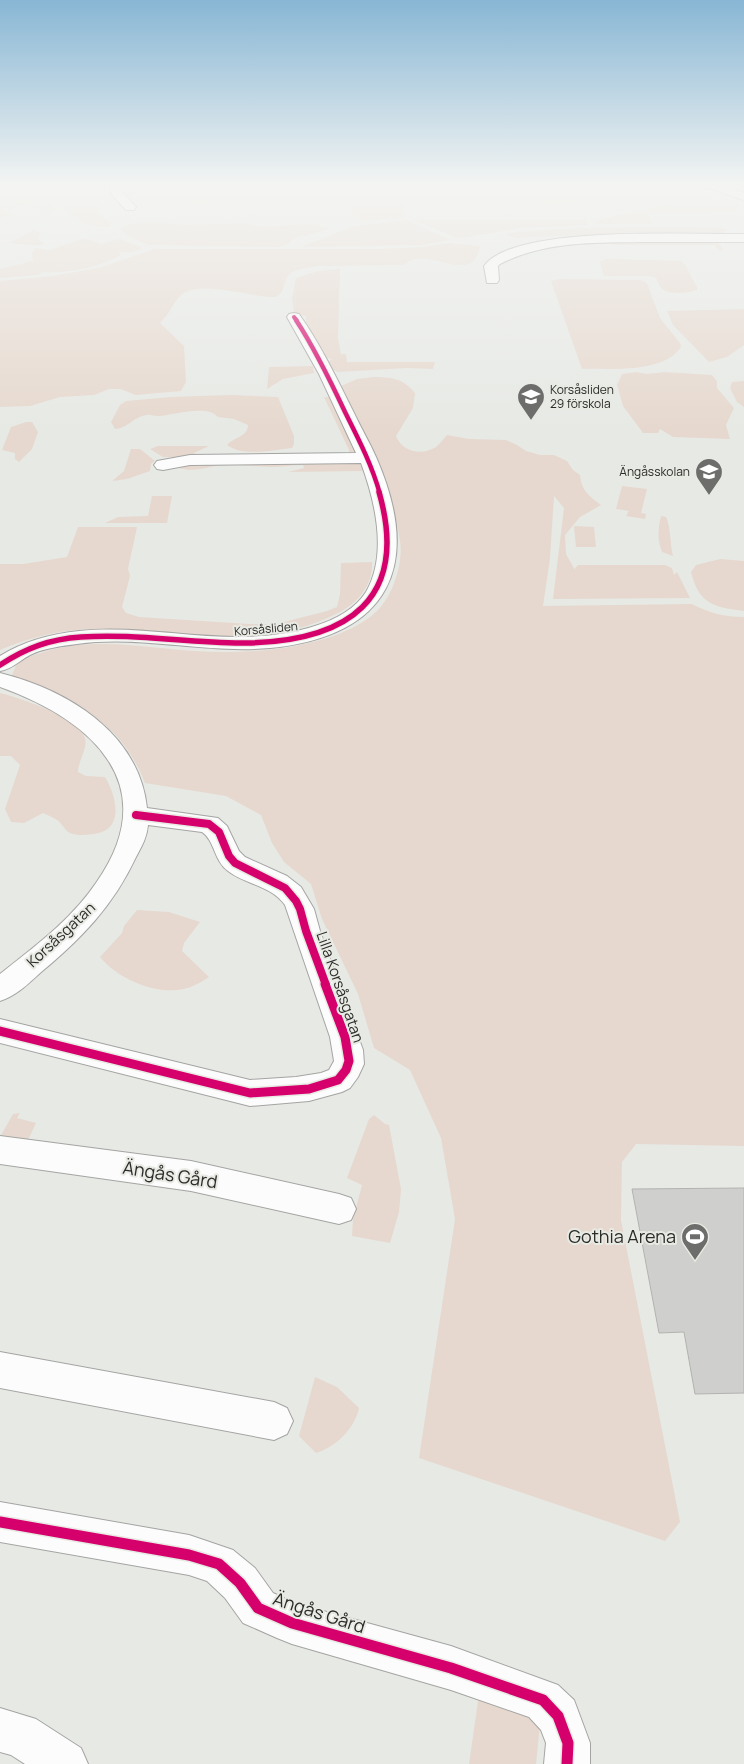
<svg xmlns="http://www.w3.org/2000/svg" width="744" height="1764" font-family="Manrope,sans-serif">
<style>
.green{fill:#e6d8ce}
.building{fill:#cfd0cd;stroke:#b2b3b0}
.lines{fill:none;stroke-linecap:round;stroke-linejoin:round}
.street-casing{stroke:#a4a5a3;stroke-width:2}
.street{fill:#fbfcfb;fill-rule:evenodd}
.tram{stroke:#cececc;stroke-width:1}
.cycleway-far5-casing{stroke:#e8eae4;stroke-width:5}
.cycleway-far4-casing{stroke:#e8eae4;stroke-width:6}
.cycleway-far3-casing{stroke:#e8eae4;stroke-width:8}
.cycleway-far2-casing{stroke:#e8eae4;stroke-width:11}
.cycleway-far1-casing{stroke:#e8eae4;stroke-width:12}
.cycleway-casing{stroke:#e8eae4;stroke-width:14}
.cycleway-far5{stroke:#d6006c;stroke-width:4}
.cycleway-far4{stroke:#d6006c;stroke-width:4.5}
.cycleway-far3{stroke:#d6006c;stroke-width:5.5}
.cycleway-far2{stroke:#d6006c;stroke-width:8}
.cycleway-far1{stroke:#d6006c;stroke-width:9}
.cycleway{stroke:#d6006c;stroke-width:11}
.labels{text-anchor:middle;stroke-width:4;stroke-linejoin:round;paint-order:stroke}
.far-poi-label{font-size:12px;fill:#2b2b29;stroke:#e8eae4;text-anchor:start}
.far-street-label{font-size:12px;fill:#2b2b29;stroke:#e8eae4}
.street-label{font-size:15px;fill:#2b2b29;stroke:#e8eae4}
.near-street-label{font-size:18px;fill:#2b2b29;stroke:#e8eae4}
.near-poi-label{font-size:18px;fill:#2b2b29;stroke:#e8eae4;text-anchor:end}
</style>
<rect width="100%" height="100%" fill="#e7e9e5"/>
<path class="green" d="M31,183H98L91,189L100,201L97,213L111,223L109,227C98,229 77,222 68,213C65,211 64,205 63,202C43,193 21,195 0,195V192L20,188Z
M356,183H402L399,185L404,186V218L364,221L352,215L353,188L358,184Z
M559,183L585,185L552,195L515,196L513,188C528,188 550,197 559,183Z
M194,186H216L229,189L231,193C221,200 187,214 179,197L182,190Z
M587,187L609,196L585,202L558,196Z
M714,192L741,200L738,203L739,209L734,212L705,213H648L653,224H597L595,221Z
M556,197L580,204L544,205L545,203L536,204L532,199Z
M7,198L48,200L58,207L56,210L50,212L29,204L3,210L14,215L0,218V201Z
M407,220L450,240L421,245L301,247L354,226Z
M415,220H586L588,225L521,228L458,239Z
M153,222L187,225L242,223L264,227L305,224L317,225L330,229L293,239L288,244L278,247L149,245L129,237L120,230C127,221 143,223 153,222Z
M691,227L721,228L727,230L719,235H593L517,238L506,236L509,233C569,226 630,227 691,227Z
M34,230L41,233L38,239L44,244L36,246L9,243Z
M84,238L101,244L118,239L141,247V249L132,252H118L121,255C99,267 66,274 42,272L38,275L0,278V269L33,261L32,254L35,248L50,250Z
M613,241H717L724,250H718L714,245H615Z
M448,243L481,246C478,251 478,256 474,260C458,277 424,246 404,265L316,266C309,268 299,268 292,272C282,278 287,293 275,297C252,298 201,279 181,295C174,302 168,316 160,323L184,346L186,382L181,391L136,395L120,389H109L94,395L60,397L30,406L0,407V281L53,276L99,268L155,249H375L423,247Z
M606,259L681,261L684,263L697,287V290C689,293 670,295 662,289C660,287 658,281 656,278L650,276H604L600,262Z
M340,269L338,338L341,354H346L347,362H435L433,369L407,368L338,372L328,367L327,363L332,359L323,357L306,327V316L298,315L294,312L292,299L296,278L318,271Z
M559,279L640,280L647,283L660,318L680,343L681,347C663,374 611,368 582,369L551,281Z
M744,309V345L727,357L709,362L673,325L667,311Z
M313,366L314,373L283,379L267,389L269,367Z
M636,372L646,374L665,372L712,375L717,381V388L734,408L726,425L730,439L673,437L660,429L658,433H643L623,406L617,385L622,374Z
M373,377C391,377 403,378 415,393L413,408L396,436C402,452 422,456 436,447C440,444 444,438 447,435L469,439L506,440L517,445L526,451L540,455H554L567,461L573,470L580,475C581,490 589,496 601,505L580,517L565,535L566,554L575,570V568L578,565H665L672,568L674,575L677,572L690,598L553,599L564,508L554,496L550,558L543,606L692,604C709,613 724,617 744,617V1146L636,1144L622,1162L621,1220L680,1522L665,1541L419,1458L455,1219L441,1138L410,1070L374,1048L358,994L322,919L311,884L284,862L272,843L261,815L226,796L145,783C119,717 73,702 11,678C13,673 15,665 20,662C26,657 34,655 41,653C100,633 163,653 224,652C263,652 299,648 336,635C356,627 375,618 387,598C396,583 403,559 400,541C392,485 364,436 341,386L357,379Z
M744,381V407L737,402L730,388L732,382Z
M230,395L278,397L294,436V444L292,448C273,450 243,457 227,445C234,437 248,437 248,425L234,419L218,417C207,404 174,415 158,416C154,416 150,414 146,415C133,417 128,428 115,429L111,422L120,405L126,401L171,397Z
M324,397H330L355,448L353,454L340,455L349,453V450Z
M26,422H32L38,432L32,449L19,462L15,459V453L2,450L11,427Z
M158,446H209L194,453L197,457H163L150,449Z
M131,449H140L155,461L151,464L150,471L127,479L112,481L124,471Z
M203,463H356L360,464L363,471L288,472L304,468L303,465C292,465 282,467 271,467C256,467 240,464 224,465C209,466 194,473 179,468Z
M622,486L647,489L641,513L636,512L646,514L645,519L626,516L629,511L616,509Z
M152,496H172L167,523H105L118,517L148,516Z
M661,516L666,517C671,527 670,545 673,556L662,552C657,540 658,528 661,516Z
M574,526L594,527L596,547H576Z
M78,527H137L128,569L130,576L122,607L126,613L139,617L249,624H276L327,611L337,607L340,594L341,563L372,562C373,585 358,603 338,613C259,654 180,628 96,629C62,629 30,637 0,650V564H23L67,557Z
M720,559L744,561V611C713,607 699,604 691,572L696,565Z
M0,693C20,698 79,717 85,738C88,749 78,761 78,772L86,776L105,777C117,797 125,831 93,834C85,835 78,836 70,833C64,830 62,823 57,820C53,817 47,815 43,813L24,823L11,822L5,809L20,765L11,756H0Z
M137,910L169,912L200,922L184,943L182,951L209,977C204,980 200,983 195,985C166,1000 119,981 100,957L122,933L124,926Z
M20,1113L17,1118L36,1123L27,1142L0,1137L13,1114Z
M374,1115L385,1124L389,1125L401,1189L399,1212L390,1243L352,1236L353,1219L362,1185L347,1178L369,1119Z
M315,1377L337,1387L359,1408C355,1428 336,1447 316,1453L299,1436Z
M479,1694L536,1711L540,1724L536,1764H469Z"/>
<path class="building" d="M744,1188V1393L695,1394L684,1332L659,1333L632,1189Z"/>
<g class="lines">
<defs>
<path id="street" d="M114,183H125L122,188V192L136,207L134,210H126L112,195L110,188Z
M695,183H713L744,193V200Z
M744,234V242C710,242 675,242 641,242C592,243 545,241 500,264L498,266L499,280L497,283H487L484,266C514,224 692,235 744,234Z
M294,313L299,314C321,345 337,379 354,413C361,428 370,443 376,457C423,564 391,636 270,648C206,654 141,635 77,644C62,646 44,648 30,655C19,661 12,669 0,671V656C24,641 51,634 79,631C134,625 190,638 245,637C282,636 344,627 366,592C388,554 375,501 361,463L190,465L163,470L157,469L154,465L157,461L190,455L356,453L319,374L287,317L289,314Z
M0,673C68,690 139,733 147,808L218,818L227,826L239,851L245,857L287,876L301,887L314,909L320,931L363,1050L364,1064L358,1077L350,1088L342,1092L309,1101L250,1106L0,1043V1019L250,1080L296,1077L321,1073L329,1070L334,1061L330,1037L285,905C271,885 246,885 228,871C214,861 215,841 202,832L148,825C147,837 142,846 136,857C113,906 82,938 40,973C28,984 16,996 0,1001V974C34,947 71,920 96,883C165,785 92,720 0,687Z
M0,1136L191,1161L339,1194L351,1198L356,1209L351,1220L339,1224L191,1191L0,1164Z
M0,1352L274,1402L287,1408L293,1421L287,1434L274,1440L0,1388Z
M0,1502L189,1535L233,1550L255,1568L273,1593L294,1603L451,1646L558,1685L574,1700L580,1716L590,1743V1764H544L546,1743L541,1730L529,1717L451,1690L292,1644L277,1638L243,1623L225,1598L207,1581L189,1575L0,1542Z
M0,1708L36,1719L81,1748L88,1764H25L11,1755L0,1752Z"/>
</defs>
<use href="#street" class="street-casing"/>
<use href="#street" class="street"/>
<path class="tram" d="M719,183L744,191
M0,191L17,188L28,183"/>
<defs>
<path id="cycleway-far5" d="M294,317L297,321"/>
<path id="cycleway-far4" d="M296,320C315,349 330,380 345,412C358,438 372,465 380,494"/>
<path id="cycleway-far3" d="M0,665C26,648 50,639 81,637C136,633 192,644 247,643C347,641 410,600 379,492"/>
<path id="cycleway-far2" d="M136,815L209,824L219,832L229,856L235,863L285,888L296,901L300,909L306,931L326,985"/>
<path id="cycleway-far1" d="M0,1031L250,1093L309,1089L338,1080L346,1070L349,1061L345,1037L325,984"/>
<path id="cycleway" d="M0,1522L189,1555L219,1564L240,1583L258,1608L292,1623L451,1668L543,1700L558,1716L568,1743L567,1764"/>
</defs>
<use href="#cycleway-far5" class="cycleway-far5-casing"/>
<use href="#cycleway-far4" class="cycleway-far4-casing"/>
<use href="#cycleway-far3" class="cycleway-far3-casing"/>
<use href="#cycleway-far2" class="cycleway-far2-casing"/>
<use href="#cycleway-far1" class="cycleway-far1-casing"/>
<use href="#cycleway" class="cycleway-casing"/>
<use href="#cycleway-far5" class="cycleway-far5"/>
<use href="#cycleway-far4" class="cycleway-far4"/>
<use href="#cycleway-far3" class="cycleway-far3"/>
<use href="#cycleway-far2" class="cycleway-far2"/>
<use href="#cycleway-far1" class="cycleway-far1"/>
<use href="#cycleway" class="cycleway"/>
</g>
<linearGradient id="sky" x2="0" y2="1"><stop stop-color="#88b6d4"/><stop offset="0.43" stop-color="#f4f5f3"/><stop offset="1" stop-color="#f4f5f3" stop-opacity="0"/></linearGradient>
<rect width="744" height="430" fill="url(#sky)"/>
<defs>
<symbol id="school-pin" viewBox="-11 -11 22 30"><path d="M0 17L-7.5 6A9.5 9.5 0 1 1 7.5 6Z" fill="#6d6e6b" stroke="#e8eae4"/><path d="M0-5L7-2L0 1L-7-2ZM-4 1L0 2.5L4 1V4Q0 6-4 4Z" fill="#fff"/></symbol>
<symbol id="stadium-pin" viewBox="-11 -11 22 30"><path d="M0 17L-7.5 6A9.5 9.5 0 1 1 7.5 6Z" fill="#6d6e6b" stroke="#e8eae4"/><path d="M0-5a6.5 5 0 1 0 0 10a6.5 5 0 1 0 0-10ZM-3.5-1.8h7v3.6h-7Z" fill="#fff"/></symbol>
</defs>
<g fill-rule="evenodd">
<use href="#school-pin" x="515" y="381" width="32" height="43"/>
<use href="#school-pin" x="693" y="456" width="32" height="43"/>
<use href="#stadium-pin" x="679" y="1221" width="32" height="43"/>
</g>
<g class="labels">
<g class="far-poi-label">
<text x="550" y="394">Korsåsliden<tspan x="550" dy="14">29 förskola</tspan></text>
<text x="690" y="476" text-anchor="end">Ängåsskolan</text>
</g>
<g class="far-street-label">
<text transform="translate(266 629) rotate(-5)" y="4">Korsåsliden</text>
</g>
<g class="street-label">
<text transform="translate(61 935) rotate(-43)" y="5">Korsåsgatan</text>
<text transform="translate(340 987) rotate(71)" y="5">Lilla Korsåsgatan</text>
</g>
<g class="near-street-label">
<text transform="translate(170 1175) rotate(9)" y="6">Ängås Gård</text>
<text transform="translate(319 1613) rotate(18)" y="6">Ängås Gård</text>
</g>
<g class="near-poi-label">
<text x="676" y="1243">Gothia Arena</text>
</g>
</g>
</svg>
